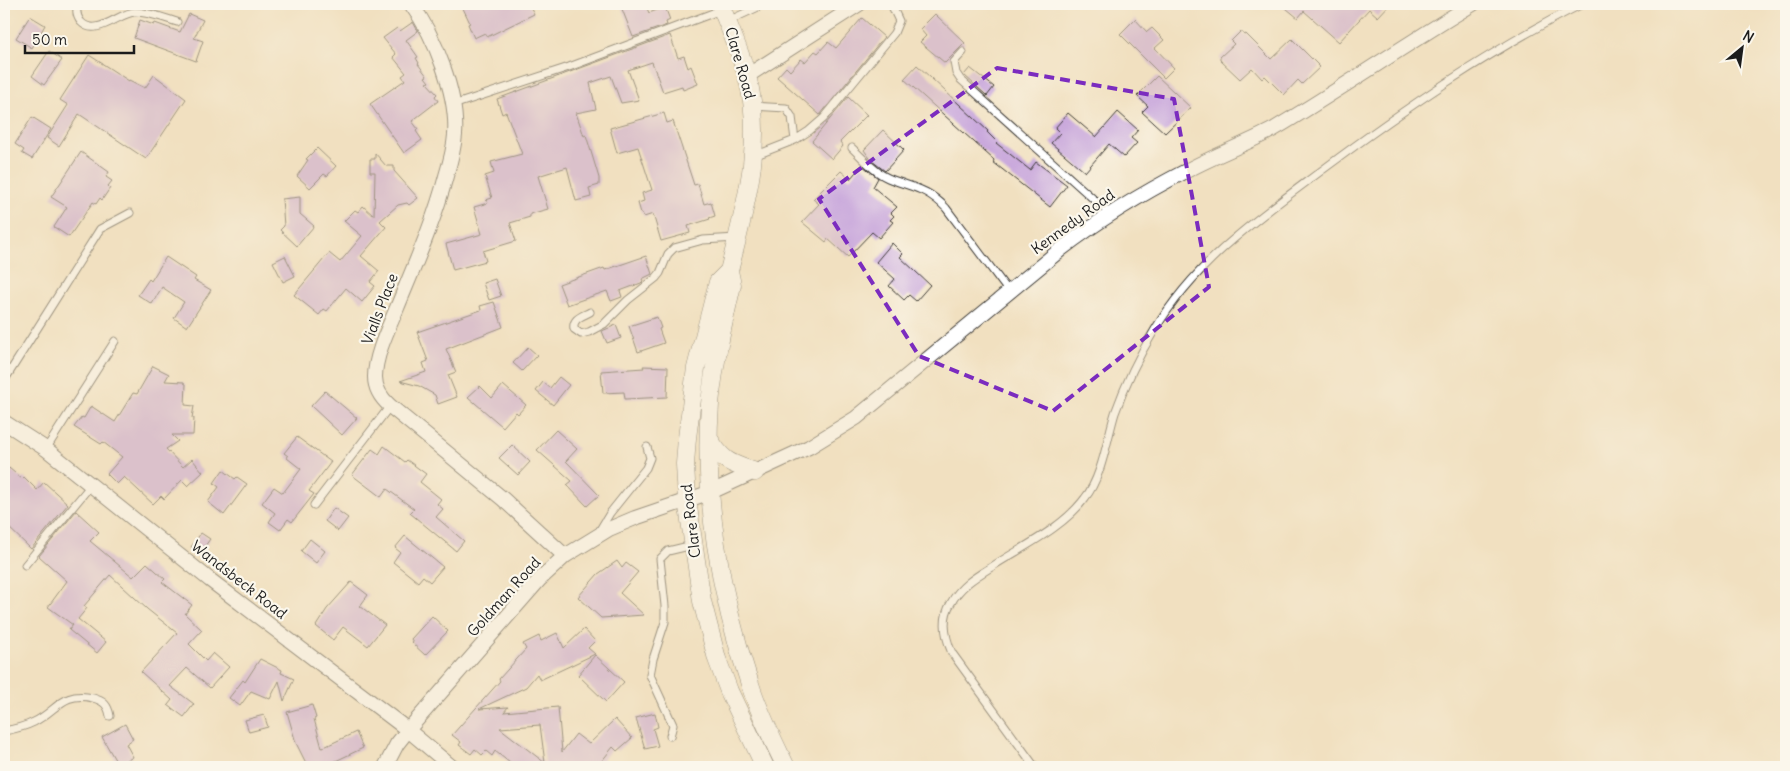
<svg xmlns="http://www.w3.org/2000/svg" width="1790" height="771" font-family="Delius,sans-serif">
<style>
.building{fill:#c19bd9;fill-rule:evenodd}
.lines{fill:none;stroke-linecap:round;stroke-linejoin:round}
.service-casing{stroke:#3c3935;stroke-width:9}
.minor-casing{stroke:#3c3935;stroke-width:16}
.tertiary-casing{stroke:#3c3935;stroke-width:19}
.service{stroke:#fff;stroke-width:7}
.minor{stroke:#fff;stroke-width:14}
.tertiary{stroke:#fff;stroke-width:18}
.marked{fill:none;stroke:#7b2cbf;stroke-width:4;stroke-dasharray:10 6;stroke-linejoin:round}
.labels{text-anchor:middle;stroke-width:4.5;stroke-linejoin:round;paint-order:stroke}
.street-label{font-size:15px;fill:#1c1c1c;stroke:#fbf7ec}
</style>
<rect width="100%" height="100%" fill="#fbf7ec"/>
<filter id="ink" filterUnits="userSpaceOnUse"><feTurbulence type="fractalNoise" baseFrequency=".02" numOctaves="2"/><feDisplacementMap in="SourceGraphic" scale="10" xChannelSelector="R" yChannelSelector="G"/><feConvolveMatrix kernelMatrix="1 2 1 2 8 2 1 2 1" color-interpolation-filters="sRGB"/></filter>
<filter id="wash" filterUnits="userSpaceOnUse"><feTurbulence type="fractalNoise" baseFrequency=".0096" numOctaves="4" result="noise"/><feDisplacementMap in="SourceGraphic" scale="20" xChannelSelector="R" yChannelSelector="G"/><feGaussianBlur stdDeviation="1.12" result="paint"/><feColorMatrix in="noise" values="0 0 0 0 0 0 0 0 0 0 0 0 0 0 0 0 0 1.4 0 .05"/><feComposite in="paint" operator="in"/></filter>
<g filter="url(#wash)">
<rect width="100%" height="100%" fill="#f1e0c0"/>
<g id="blocks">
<path class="building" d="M461,4H529L534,14L487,37L485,33L474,38L468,24L470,23Z
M620,4H645L649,13L665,7L670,20L666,22L667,25L633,37Z
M1281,4H1390L1378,17L1369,9L1339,42L1304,11L1298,18Z
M189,14L203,20L194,38L203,41L196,61L134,38L140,20L154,25L155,23L180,32Z
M935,14L965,43L945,63L920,42L926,36L920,29Z
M30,16L45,25L32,48L16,38Z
M862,18L884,37L820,115L777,77L786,67L790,71L801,59L805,62L815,51L818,53L828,42L836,48Z
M1135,19L1147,32L1152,28L1164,40L1155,48L1174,68L1164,78L1120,34Z
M413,22L418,31L406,40L418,57L416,58L419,63L418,64L427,76L425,77L429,82L427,83L437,94L435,96L438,101L412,121L418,129L416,131L422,140L404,153L370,104L405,80L402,76L406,73L393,57L396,54L383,38L397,28L400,31Z
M1241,31L1244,35L1246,34L1271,59L1292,39L1320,67L1302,84L1298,80L1284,95L1265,76L1262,79L1252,68L1240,79L1220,60V57L1234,44L1231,41Z
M670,35L678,58L684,56L688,68L691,66L698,84L683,90L682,86L663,92L652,62L628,70L639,100L621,103L611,76L590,83L596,109L576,113L584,136L586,135L599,178V185L589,188L591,197L576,201L567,167L538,176L548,209L530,214V217L510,223L516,241L483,251L486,261L453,270L446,244L482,234L474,207L488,203L486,200L492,198L485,176L494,173L491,162L522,154L506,112L502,114L497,99Z
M49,51L62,60L44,85L32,76Z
M89,55L129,81V80L145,88L154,75L186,99L146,159L79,114L59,146L47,138L68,105L60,100Z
M917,65L988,131L987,132L997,142L996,143L1030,170L1036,162L1067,185L1050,207L993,162L994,160L904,79Z
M970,68L994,87L987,96L964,75Z
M1157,76L1191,108L1165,133L1142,112L1148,106L1137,96Z
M848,97L867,115L840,142L843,146L832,159L812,141Z
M1118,112L1138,130L1131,138L1137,143L1124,157L1109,144L1085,172L1051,143L1060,133L1055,128L1068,113L1096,137Z
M664,113L667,123L673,121L694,185L698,184L704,204L711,202L715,216L709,218L710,219L688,226L690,233L661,241L653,214L644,217L642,213H641L638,203L644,201L642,193L652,190L638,147L617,153L610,128Z
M32,117L51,129L32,159L22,153L24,150L15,144Z
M883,130L904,150L885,171L872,161L864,150Z
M317,148L336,166L327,176L324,174L310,188L297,176L308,160L306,159Z
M81,152L109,172L106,177L112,181L108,186L110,188L102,200L100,198L96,204L93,202L69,237L54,227L67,207L51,197Z
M375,153L386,166H394V171L418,198L409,205L407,203L398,205L380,221L386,227L361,256L379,271L370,282L375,286L362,302L346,288L327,311L324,309L319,315L294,295L329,253L340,262L362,236L344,221L355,210L358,212L363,206L374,216L375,172H370V159H375Z
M862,165L878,178L873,187L897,207L891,213L894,216L890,220L893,222L879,238L872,232L848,257L828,239L826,242L802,222L819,204L813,199L841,171L850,179Z
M300,197V214L314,226L297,246L280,230L284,226L282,199Z
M892,243L903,254L900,257L930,285L916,301L909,295L904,300L889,286L895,279L876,262Z
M285,256L295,276L283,282L273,262Z
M646,256L652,274L642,279L643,281L641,283L620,291L622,297L611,301L607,291L567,305L559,284L604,268L605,270Z
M166,257L196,277L194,280L211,290L187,327L174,318L184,302L162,287L152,304L138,295L149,279L151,281Z
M495,279L501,296L489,300L483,283Z
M494,302L503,327L446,349L456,372L448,375L457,397L438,404L435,395L419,386L400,381L426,372L423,363L428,361L417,332L481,310L480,306Z
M657,317L661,328L659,329L664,343L638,352L629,326Z
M616,325L621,338L607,343L602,331Z
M528,347L537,355L522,371L513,363Z
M153,366L169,374L165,381L184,382V383L186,384L185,405L194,406L192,418H194L193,435H172L178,441L166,449L183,467L192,459L203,472L188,486L182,480L164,499L161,496L153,504L124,477L117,484L107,474L122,457L103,442L101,444L74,427L82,417L84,418L91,406L115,422L133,393L137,394Z
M643,366L668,367L667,397L625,399L624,392L603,393L601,371L644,368Z
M559,377L569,385L553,405L536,391L543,382L550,388Z
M503,385L526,405L518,414L516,412L503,427L468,397L480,386L492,398Z
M325,391L357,418L342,435L311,406Z
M556,430L577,449L566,461L599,495L587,506L567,485L572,481L537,450Z
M297,437L331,462L309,491L314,494L292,522L288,519L280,530L269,522L275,513L262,503L274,487L283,493L301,469L287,458L288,456L284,453Z
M512,445L530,462L518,475L499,458Z
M384,446L405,462L407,460L426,474L420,482L441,499L437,504L443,509L436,517L464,541L456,551L410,513L414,509L387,489L381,497L352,475L372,449L379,454Z
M9,468L22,479L24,477L37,490L44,482L68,504L31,549L4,523V474Z
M223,470L235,479L237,477L247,484L224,515L208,502L219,487L214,483Z
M334,508L348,518L338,531L325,521Z
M76,511L99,532L90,541L133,577L147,563L165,579L162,582L192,605L185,614L202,630L189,644L206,661L213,653L229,667L210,688L187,668L170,686L194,704L184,717L168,705L172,700L141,672L177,633L147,609L110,575L84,606L87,608L78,619L106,642L97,653L69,630L73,625L48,607L67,581L39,556Z
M201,533L210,539L200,553L191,547Z
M405,536L443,567L430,582L423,576L418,582L393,562L400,552L395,548Z
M310,539L325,551L316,563L301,551Z
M617,561L622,568L626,563L638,572L620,593L644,615L601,618L578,597L598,574Z
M351,582L368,595L360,606L385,625L368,646L343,627L333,640L316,626L327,609Z
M432,616L448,631L425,655L412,643L413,642L411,639Z
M584,629L595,641L588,648L595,654L540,680L537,674L526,687L479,709L508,707L504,712L558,707L562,752L576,734L589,744L615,719L632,738L617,751L613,747L597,767H515L495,751L492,756L486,751L482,755L475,749L471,754L459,745L461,742L452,735L500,681L499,679L526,649L523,644L539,636L541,641L557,633L564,648ZM540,725L545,763L500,728Z
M595,655L624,682L606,702L578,675Z
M260,659L282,670L281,673L294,679L284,701L279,681L270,699L251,691L240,706L229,698L243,680L245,682Z
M312,705L316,718L314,719L322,748L356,732L363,748L323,767H308L296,743L287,712Z
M655,713L658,727L653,729L658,746L645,749L636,718Z
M264,715L268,727L249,732L245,720Z
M125,724L133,739L126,744L133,757L118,765L102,737Z"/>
</g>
</g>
<g filter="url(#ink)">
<use href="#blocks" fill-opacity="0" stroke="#3c3935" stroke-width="1"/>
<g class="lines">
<defs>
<path id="service" d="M78,4C76,10 76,16 81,22C96,38 120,12 135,12C149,12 164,18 177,22
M728,21L756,8L762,4
M963,52L954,62L956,73L960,79L1110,214
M453,105L569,67L721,10
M752,106L786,108L792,117L795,140L754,156
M795,140L809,131L824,118L894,33L899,21L891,4
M852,148C863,158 874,172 888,178C912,188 926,187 946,208L1009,292
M590,312C583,316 572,318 574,329L581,334L589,332L604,324L628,300L656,278L660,273L668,254L674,248L703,240L737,238
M4,381L100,229L130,213
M46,449L115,341
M314,505L390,406
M598,533L610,513L646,468L650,458L647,447
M25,565L91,485
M4,731C15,729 24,727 34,722C58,710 62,691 93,698C104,701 108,705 110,716
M670,736L673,725L650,675L653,659L665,622V606L660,559L668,551L693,545
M1035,767L952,653C945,637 941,619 951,603C961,585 977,576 993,566C1024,546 1063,528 1085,498C1102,477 1107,439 1115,413C1125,385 1138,357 1154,331C1196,261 1257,219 1321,171C1404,109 1490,50 1582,4"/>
<path id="minor" d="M411,4C435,36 458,95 455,135C454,149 450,163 446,176C434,222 415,264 397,308C389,327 375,355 375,377C375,389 381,398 390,406L503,499L565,556
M747,76L859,4
M4,422L46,449L210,580L408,730L452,767
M385,767L397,744L408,730L540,579L565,556L609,529L635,518L711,492L809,447L856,418L1060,250C1100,219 1143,193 1188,170C1216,155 1246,144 1274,129C1341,89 1406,44 1473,4"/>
<path id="tertiary" d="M720,4C729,27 740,51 747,76C765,142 745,207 729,271L732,285C723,324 714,363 710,404C703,497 720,595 750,684C759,713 773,740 786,767
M729,271L718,282L696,368L687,438L685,464L687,500L702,601L717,659L729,691L765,767
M709,439C723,462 730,463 755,472"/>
</defs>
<use href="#service" class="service-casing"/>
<use href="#minor" class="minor-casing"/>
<use href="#tertiary" class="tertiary-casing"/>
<use href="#service" class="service"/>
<use href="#minor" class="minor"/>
<use href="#tertiary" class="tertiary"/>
</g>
</g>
<path d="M0 0H1790V771H0ZM997,68L1174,99L1209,287L1053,411L919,356L819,199Z" fill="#f1e0c0" fill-opacity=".55" fill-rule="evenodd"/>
<path class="marked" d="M997,68L1174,99L1209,287L1053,411L919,356L819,199Z"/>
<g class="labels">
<g class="street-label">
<text transform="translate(740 63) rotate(74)" y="5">Clare Road</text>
<text transform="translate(1073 222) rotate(-36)" y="5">Kennedy Road</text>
<text transform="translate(380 309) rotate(-69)" y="5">Vialls Place</text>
<text transform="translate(691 521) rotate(-97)" y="5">Clare Road</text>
<text transform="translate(239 580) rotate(38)" y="5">Wandsbeck Road</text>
<text transform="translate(504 597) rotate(-48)" y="5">Goldman Road</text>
</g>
</g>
<rect width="1790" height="771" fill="none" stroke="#fbf7ec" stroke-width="20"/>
<g transform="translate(1742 48) rotate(29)" stroke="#fbf7ec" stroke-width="4" paint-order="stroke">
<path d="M0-4L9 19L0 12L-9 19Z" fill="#1c1c1c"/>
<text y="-8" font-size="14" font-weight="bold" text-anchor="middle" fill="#1c1c1c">N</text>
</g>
<path d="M25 45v8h109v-8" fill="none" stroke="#1c1c1c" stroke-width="2.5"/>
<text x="32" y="45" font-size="15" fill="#1c1c1c" stroke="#fbf7ec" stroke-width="4" paint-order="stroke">50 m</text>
</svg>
